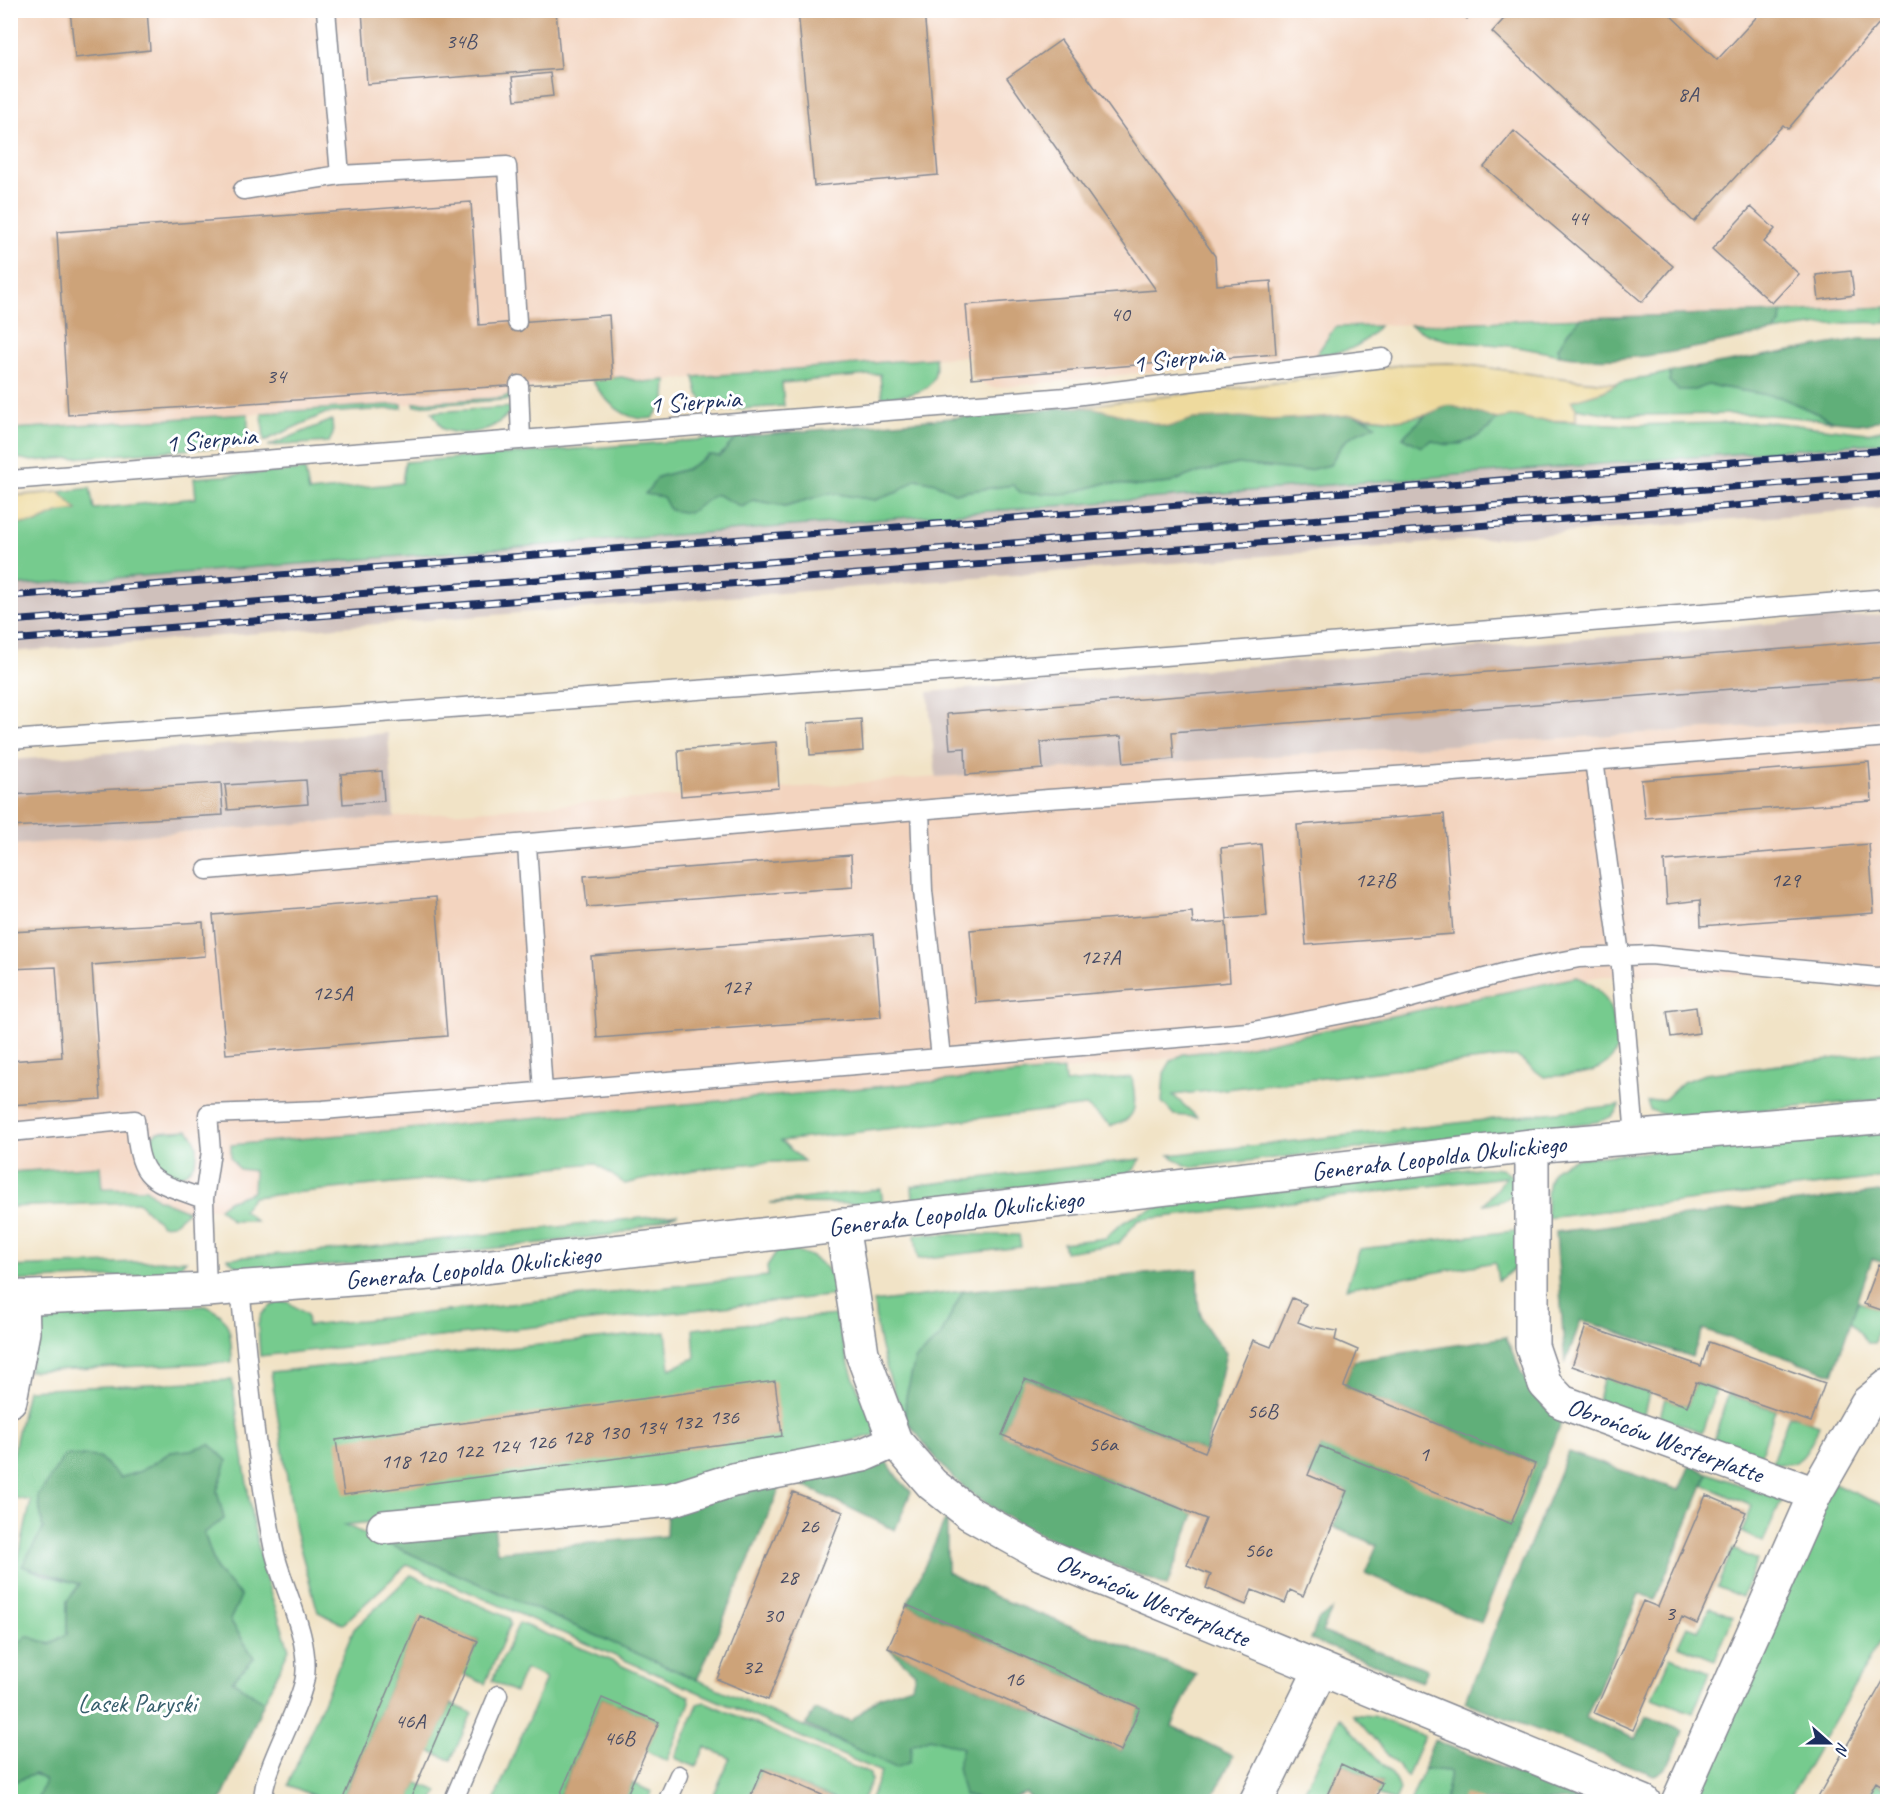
<svg xmlns="http://www.w3.org/2000/svg" width="1898" height="1812" font-family="Caveat,sans-serif">
<style>
.built{fill:#f3d4bf}
.industrial{fill:#cfc0bb}
.green{fill:#76cb8e;stroke:#487d76;stroke-width:1.5}
.forest{fill:#60af79;stroke:#3e6f6c;stroke-width:1.5}
.sand{fill:#eeda9e;stroke:#84847e;stroke-width:1.5}
.building{fill:#cda379}
.lines{fill:none;stroke-linecap:round;stroke-linejoin:round}
.service-casing{stroke:#868992;stroke-width:21}
.minor-casing{stroke:#868992;stroke-width:36}
.tertiary-casing{stroke:#868992;stroke-width:36}
.service{stroke:#fff;stroke-width:18}
.minor{stroke:#fff;stroke-width:33}
.tertiary{stroke:#fff;stroke-width:33}
.rail-casing{stroke:#1b2f5e;stroke-width:7}
.rail{stroke:#fff;stroke-width:4.5;stroke-dasharray:14;stroke-linecap:butt}
.labels{text-anchor:middle;stroke-width:6;stroke-linejoin:round;paint-order:stroke}
.number-label{font-size:22px;fill:#484c65}
.street-label{font-size:26px;fill:#1b2f5e;stroke:#fff}
.park-label{font-size:26px;fill:#365e6c;stroke:#fff}
</style>
<rect width="100%" height="100%" fill="#fff"/>
<filter id="ink" filterUnits="userSpaceOnUse"><feTurbulence type="fractalNoise" baseFrequency=".0167" numOctaves="2"/><feDisplacementMap in="SourceGraphic" scale="12" xChannelSelector="R" yChannelSelector="G"/><feConvolveMatrix kernelMatrix="1 2 1 2 8 2 1 2 1" color-interpolation-filters="sRGB"/></filter>
<filter id="wash" filterUnits="userSpaceOnUse"><feTurbulence type="fractalNoise" baseFrequency=".008" numOctaves="4" result="noise"/><feDisplacementMap in="SourceGraphic" scale="24" xChannelSelector="R" yChannelSelector="G"/><feGaussianBlur stdDeviation="1.35" result="paint"/><feColorMatrix in="noise" values="0 0 0 0 0 0 0 0 0 0 0 0 0 0 0 0 0 1.4 0 .05"/><feComposite in="paint" operator="in"/></filter>
<g filter="url(#wash)">
<rect width="100%" height="100%" fill="#f1e3c6"/>
<path class="built" d="M10,11H1887V307L1335,327L1316,355L993,388L972,378L970,356L642,382L622,377L542,384L501,398L11,430Z
M1887,718V991L1740,975L1602,976L1243,1050L702,1112L232,1145L231,1158L254,1171L253,1192L228,1201L219,1208L187,1213L158,1199L146,1189L102,1188L100,1166L11,1172V845L966,775Z"/>
<path class="industrial" d="M1887,442V508L11,652V586Z
M1887,614V718L936,777L928,692Z
M388,733L394,817L11,845V760Z"/>
<path class="green" d="M1887,307V323C1848,321 1812,325 1774,332L1781,322L1782,312Z
M1581,318L1568,332L1558,348L1560,355C1543,352 1526,348 1509,346C1470,341 1446,347 1410,325Z
M1379,326C1359,350 1346,352 1316,355L1335,327Z
M935,358C941,395 909,395 882,397L880,374L782,383L784,406L711,411L698,394L694,377Z
M1671,372L1669,381L1694,390L1708,385L1780,397L1834,421L1760,414L1616,415L1576,408L1570,401L1604,391L1617,383Z
M622,377L642,382L666,380L665,400L653,418C626,423 605,402 592,380Z
M518,392L517,399L415,406L414,403L501,398Z
M402,404V408L326,413L264,441L262,413Z
M513,407C499,430 468,439 443,429L432,412Z
M248,414V445L32,461L11,457V430L13,429Z
M1426,415L1403,437L1461,444L1489,429L1497,419L1516,416L1533,420L1630,425L1770,422L1867,433L1887,429V442L11,586L10,524L36,523L57,513L76,510L59,492L90,488L94,509L196,498L194,478L305,470L309,492L402,483L405,462L737,437L720,456L709,455L687,469L658,477L716,494L742,507L753,500L785,506L831,493L875,500L898,492L916,479L936,483L954,493L1013,485L1067,494L1106,483L1139,486L1170,483L1192,474L1238,464L1330,465C1343,440 1348,434 1375,426L1369,420L1361,417L1397,420Z
M332,420L333,434L329,442L268,446Z
M1577,977C1613,991 1613,1015 1617,1050C1603,1078 1571,1074 1544,1077L1516,1056L1173,1095L1197,1117L1174,1115L1162,1102L1164,1073L1171,1061L1183,1054L1241,1048Z
M1887,1052V1099L1673,1118L1650,1110L1647,1102L1665,1099L1683,1082L1705,1074Z
M1064,1070L1065,1083L1132,1077C1135,1102 1141,1119 1111,1126L1086,1106L781,1141L804,1161C743,1162 684,1169 625,1184L595,1163L253,1197L243,1210L256,1221H232L219,1208L228,1201L253,1192L254,1171L239,1169L231,1158V1145Z
M1619,1105C1616,1117 1606,1119 1596,1122L1194,1167L1185,1165L1169,1155Z
M188,1130C203,1147 199,1165 181,1176L165,1174L152,1160V1137L157,1132Z
M1887,1131V1177L1547,1218C1548,1185 1542,1167 1579,1158Z
M1140,1159L1134,1170L1120,1176L913,1200L912,1186Z
M100,1166L102,1188L146,1189L158,1199L188,1211L173,1224L162,1225L138,1202L11,1207V1172Z
M1478,1168C1496,1168 1508,1166 1518,1183C1513,1201 1501,1202 1484,1204L1506,1177L1138,1220L1118,1244L1065,1252L1063,1243L1106,1238C1123,1218 1145,1210 1170,1204Z
M881,1189L883,1204L769,1203Z
M678,1214L619,1234L366,1263L255,1271L236,1266L227,1258L353,1249Z
M1521,1230C1522,1257 1523,1266 1498,1280L1495,1262L1346,1288L1360,1249Z
M915,1234L1019,1235L1021,1247L918,1259Z
M778,1249C808,1249 833,1264 837,1295L260,1356L258,1325L261,1315L268,1308L278,1302H288L307,1315L308,1326L768,1276L767,1266Z
M186,1260L178,1269L165,1275L11,1281L10,1267Z
M963,1291L940,1337L915,1360L906,1397L905,1419C889,1380 877,1344 874,1302Z
M1858,1302L1883,1310L1874,1343H1867L1851,1320Z
M206,1306C232,1316 231,1337 232,1362L29,1371C35,1347 35,1321 60,1311Z
M836,1315C847,1363 855,1391 882,1433L669,1489L345,1525L896,1767L910,1762L911,1745L930,1738L964,1748V1795L989,1801H870L881,1772L407,1565L343,1624L318,1612L295,1530L271,1372L666,1332L670,1369L695,1358L693,1329Z
M1604,1377L1649,1393L1643,1418L1598,1400Z
M232,1380L252,1518L265,1576L289,1649L264,1702L232,1681L254,1658L230,1620L241,1596L217,1571L204,1533L224,1519L217,1491L227,1461L210,1444L191,1450L171,1452L141,1471L120,1478L99,1457L38,1496L43,1529L22,1566L44,1575L80,1584L67,1601V1634L50,1644L27,1636L11,1651V1591L31,1501L11,1497V1464L27,1390Z
M1696,1382L1716,1390L1702,1432L1660,1417L1665,1398L1687,1406Z
M1728,1394L1775,1410L1760,1458L1714,1440Z
M1789,1415L1819,1425C1810,1448 1801,1472 1772,1462Z
M1708,1473L1782,1500L1763,1542L1742,1532L1752,1506L1703,1485Z
M1829,1482L1887,1507V1630L1790,1797L1796,1801H1701L1699,1796L1702,1782Z
M1733,1549L1757,1560L1742,1597L1717,1587Z
M411,1575L509,1618L510,1624L485,1684L463,1674L478,1641L420,1617L344,1795L347,1798L346,1801H327L288,1785L354,1629Z
M1710,1607L1733,1617L1715,1660L1678,1645L1687,1626L1699,1630Z
M519,1623L596,1654L689,1696L690,1702L667,1761L646,1751L658,1722L602,1698L557,1801H494L546,1678L525,1669L515,1692L492,1681Z
M1671,1657L1710,1672L1693,1713L1653,1698Z
M705,1702L870,1774L871,1780L862,1801H838L762,1769L748,1801H711L730,1758L705,1747L696,1767L675,1758L698,1704Z
M451,1704L472,1713L451,1760L430,1751Z
M1352,1714L1373,1716L1424,1736L1407,1777Z
M1340,1718L1396,1779L1400,1790L1395,1801L1376,1795L1382,1782L1341,1764L1324,1801L1299,1802Z
M1424,1769L1450,1771L1445,1801L1410,1802Z
M35,1774L46,1781L37,1801L11,1802V1783Z
M1876,1782L1887,1789V1801L1865,1802Z
M417,1783L438,1791L433,1801H409Z
M632,1783L652,1792L648,1801L624,1802Z"/>
<path class="forest" d="M1782,312L1781,322L1774,332C1703,345 1631,367 1560,355L1558,348L1568,332L1581,318Z
M1860,339H1887V416L1868,424L1834,421L1780,397L1708,385L1694,390H1678L1669,381L1671,372Z
M1449,405L1497,419C1484,438 1453,452 1432,440L1421,447L1403,437L1426,415Z
M1074,407L1095,408L1168,427L1193,419L1241,417L1271,420L1352,415L1369,420L1376,426C1348,434 1343,440 1330,465L1304,471L1238,464L1192,474L1170,483L1139,486L1106,483L1067,494L1021,493L1013,485L954,493L936,483L916,479L898,492L875,500L831,493L785,506L753,500L742,507L716,494L689,513L670,510L663,497L645,494L658,477L687,469L709,455L720,456L737,437Z
M1887,1191V1264L1872,1259L1833,1374L1703,1329L1692,1357L1581,1320L1565,1364L1556,1232Z
M1198,1269C1197,1314 1197,1317 1226,1353L1205,1452L1026,1379L1002,1435L1194,1514L1167,1586C1097,1557 1015,1533 958,1482C938,1464 922,1439 905,1419L906,1397L915,1360L940,1337L963,1291Z
M1506,1337C1519,1366 1530,1406 1563,1417L1481,1623L1365,1573L1377,1545L1333,1527L1347,1491L1308,1475L1320,1446L1535,1464L1344,1386L1354,1361Z
M210,1444L227,1461L217,1491L224,1519L204,1533L217,1571L241,1596L230,1620L254,1658L232,1681L264,1702L221,1801H37L45,1780L35,1774L11,1783V1651L27,1636L50,1644L67,1634V1601L80,1584L22,1566L43,1529L38,1496L65,1455L99,1457L120,1478L141,1471L171,1452L191,1450Z
M1568,1452L1679,1490L1690,1465L1708,1473L1655,1600L1639,1594L1586,1718L1636,1739L1646,1716L1683,1731C1676,1747 1671,1770 1654,1775L1465,1702Z
M886,1460L897,1477L911,1492L895,1530L798,1483Z
M782,1483L697,1680L384,1542L494,1524L497,1552L666,1536L667,1510Z
M947,1516V1572L1000,1599L1196,1674L1172,1726L1233,1756L1211,1801L1034,1802L1026,1793C1001,1805 990,1802 964,1795L957,1767L963,1748L930,1738L911,1745L910,1762L896,1768L806,1725L815,1710L851,1721L879,1697L912,1686L915,1673L888,1648L1121,1751L1139,1708L907,1605Z
M1332,1610L1322,1632L1428,1669L1422,1682L1311,1640L1318,1620Z
M1434,1740L1583,1801H1445L1450,1771L1423,1769Z"/>
<path class="sand" d="M1449,363C1505,368 1561,381 1617,383L1604,391L1571,401L1576,408V421L1533,420L1516,416L1497,419L1449,405L1426,415L1397,420L1352,415L1271,420L1241,417L1193,419L1168,427L1095,408L1074,407L1254,386L1407,364Z
M59,492L77,510L57,513L36,523L11,524V496Z"/>
<g id="blocks">
<path class="building" d="M70,10H147L150,50L75,58Z
M362,10H556L561,69L367,84Z
M798,10H924L938,175L814,186Z
M1457,10H1475L1467,19Z
M1512,10H1665L1717,60L1763,10H1887V14L1788,129L1783,125L1694,222L1492,32Z
M1061,40L1215,256L1217,285L1271,281L1276,354L972,378L966,305L1156,290L1007,78Z
M550,73L553,96L515,100L512,77Z
M1514,131L1673,266L1642,302L1484,167Z
M471,202L479,325L609,315L613,379L68,415L57,232Z
M1751,207L1775,229L1764,242L1799,274L1772,303L1712,249Z
M1851,271L1854,295L1819,300L1816,275Z
M1886,641L1887,677L1172,732L1174,759L1124,763L1121,736L1041,742L1043,769L966,775L965,748L950,749L947,714Z
M861,719L863,751L810,755L808,723Z
M776,742L779,788L681,796L678,750Z
M1869,762L1872,801L1645,818L1641,780Z
M382,771L384,801L343,804L341,774Z
M306,780L308,804L228,810L225,785Z
M221,783L223,815L10,827V795Z
M1444,814L1453,934L1306,945L1297,825Z
M1261,844L1267,916L1227,919L1221,848Z
M1869,844L1874,913L1701,926L1700,900L1667,904L1664,861Z
M851,855L853,887L587,907L584,876Z
M436,897L447,1036L226,1054L213,915Z
M1192,912L1193,924L1226,922L1230,982L976,1003L970,930Z
M203,922L205,956L92,965L101,1099L10,1105V1061L62,1057L56,967L10,969V932Z
M874,934L881,1017L597,1038L591,956Z
M1696,1007L1699,1033L1671,1037L1667,1011Z
M1879,1264L1887,1267V1312L1864,1304Z
M1292,1298L1306,1304L1298,1322L1311,1327L1337,1331L1335,1340L1358,1350L1344,1386L1535,1464L1511,1524L1320,1446L1308,1475L1347,1491L1303,1596L1290,1590L1285,1603L1252,1590L1246,1605L1206,1588L1211,1575L1187,1565L1206,1519L1002,1435L1025,1379L1205,1452L1253,1340L1271,1347Z
M1586,1326L1701,1366L1709,1342L1825,1383L1811,1422L1696,1382L1687,1406L1572,1366Z
M775,1381L782,1436L344,1495L336,1440Z
M793,1492L843,1512L768,1700L717,1679Z
M1706,1495L1746,1512L1697,1624L1682,1617L1633,1730L1594,1713L1643,1601L1658,1607Z
M907,1605L1140,1708L1121,1751L888,1648Z
M420,1616L478,1641L409,1802H357L344,1796Z
M1887,1674V1789L1876,1782L1865,1802H1815Z
M602,1698L659,1722L632,1783L624,1802H557Z
M1341,1764L1382,1783L1374,1802H1324Z
M762,1769L783,1778L838,1802H748Z
M1464,1794L1483,1801V1802H1461Z"/>
</g>
</g>
<g filter="url(#ink)">
<use href="#blocks" fill-opacity="0" stroke="#868992" stroke-width="1.5"/>
<g class="lines">
<defs>
<path id="service" d="M326,10L340,175L507,166L517,322
M243,190L340,175
M519,385L521,440
M10,480L1066,397L1383,358
M10,740L1206,653L1888,598
M1594,760L1620,955L1635,1137
M920,810L923,891L941,1057
M527,845L543,1092
M207,870L1048,799L1454,772L1888,737
M10,1132L135,1120C140,1182 148,1179 204,1199
M240,1288C249,1375 256,1464 274,1550C283,1590 310,1635 305,1677C301,1709 258,1778 264,1802
M207,1290L204,1199L211,1151L208,1114L323,1110L1248,1032L1374,1008L1507,972L1579,958L1651,955L1877,977L1888,976
M453,1802L498,1695
M667,1802L679,1775"/>
<g id="minor">
<path id="s1" d="M1532,1146V1346L1545,1384L1562,1402L1815,1494"/>
<path id="s2" d="M842,1225L862,1353L895,1441L932,1484L969,1513L1042,1554L1644,1802"/>
<path d="M10,1400L23,1332L22,1297"/>
<path d="M384,1527L670,1500L733,1480L863,1455L895,1441"/>
<path d="M1256,1802L1321,1669"/>
<path d="M1678,1802L1815,1494L1867,1403L1888,1386"/>
</g>
<g id="tertiary">
<path id="s3" d="M10,1298L207,1290L431,1273L1532,1146L1888,1116"/>
</g>
</defs>
<use href="#service" class="service-casing"/>
<use href="#minor" class="minor-casing"/>
<use href="#tertiary" class="tertiary-casing"/>
<use href="#service" class="service"/>
<use href="#minor" class="minor"/>
<use href="#tertiary" class="tertiary"/>
<defs>
<path id="rail" d="M10,596L1888,450
M10,621L1888,475
M10,640L1888,494"/>
</defs>
<use href="#rail" class="rail-casing"/>
<use href="#rail" class="rail"/>
</g>
</g>
<g class="labels">
<g class="number-label">
<text x="461" y="48">34B</text>
<text x="1688" y="101">8A</text>
<text x="1578" y="225">44</text>
<text x="1120" y="321">40</text>
<text x="276" y="383">34</text>
<text x="1375" y="887">127B</text>
<text x="1785" y="887">129</text>
<text x="1100" y="964">127A</text>
<text x="736" y="994">127</text>
<text x="332" y="1000">125A</text>
<text x="1262" y="1418">56B</text>
<text x="724" y="1424">136</text>
<text x="687" y="1429">132</text>
<text x="651" y="1434">134</text>
<text x="614" y="1439">130</text>
<text x="577" y="1444">128</text>
<text x="541" y="1449">126</text>
<text x="1103" y="1451">56a</text>
<text x="504" y="1453">124</text>
<text x="468" y="1458">122</text>
<text x="1424" y="1461">1</text>
<text x="431" y="1463">120</text>
<text x="395" y="1468">118</text>
<text x="809" y="1533">26</text>
<text x="1258" y="1557">56c</text>
<text x="788" y="1584">28</text>
<text x="1670" y="1620">3</text>
<text x="773" y="1622">30</text>
<text x="752" y="1674">32</text>
<text x="1014" y="1686">16</text>
<text x="410" y="1728">46A</text>
<text x="619" y="1745">46B</text>
</g>
<g class="street-label">
<text transform="translate(1178 358) rotate(-7)" y="9">1 Sierpnia</text>
<text transform="translate(695 401) rotate(-4)" y="9">1 Sierpnia</text>
<text transform="translate(211 439) rotate(-5)" y="9">1 Sierpnia</text>
<text dy="9" stroke="none"><textPath href="#s3" startOffset="1436">Generała Leopolda Okulickiego</textPath></text>
<text dy="9" stroke="none"><textPath href="#s3" startOffset="950">Generała Leopolda Okulickiego</textPath></text>
<text dy="9" stroke="none"><textPath href="#s3" startOffset="464">Generała Leopolda Okulickiego</textPath></text>
<text dy="9" stroke="none"><textPath href="#s1" startOffset="375">Obrońców Westerplatte</textPath></text>
<text dy="9" stroke="none"><textPath href="#s2" startOffset="531">Obrońców Westerplatte</textPath></text>
</g>
<g class="park-label">
<text x="137" y="1712">Lasek Paryski</text>
</g>
</g>
<rect width="1898" height="1812" fill="none" stroke="#fff" stroke-width="36"/>
<g transform="translate(1829 1743) rotate(111)" stroke="#ffffff" stroke-width="4.5" paint-order="stroke">
<path d="M0-4.5L10 22L0 15L-10 22Z" fill="#1b2f5e"/>
<text y="-9" font-size="16" font-weight="bold" text-anchor="middle" fill="#1b2f5e">N</text>
</g>
</svg>
